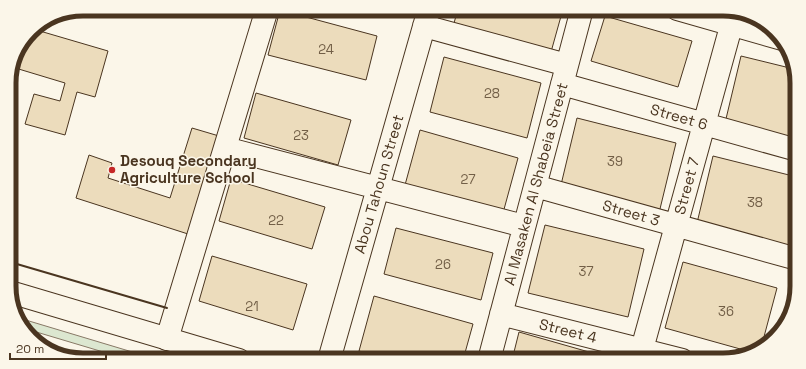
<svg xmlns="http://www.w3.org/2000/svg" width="806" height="369" font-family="'Space Grotesk',sans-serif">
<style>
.green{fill:#dce7d0;stroke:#887966}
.building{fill:#ecdcbc;stroke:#4a3520}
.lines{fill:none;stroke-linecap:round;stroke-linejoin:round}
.minor-casing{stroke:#4a3520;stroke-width:24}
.primary-casing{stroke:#4a3520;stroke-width:24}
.minor{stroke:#fbf6e9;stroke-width:22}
.primary{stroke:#fbf6e9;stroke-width:22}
.wall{stroke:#4a3520;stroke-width:2}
.poi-dot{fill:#c62828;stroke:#fbf6e9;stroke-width:1.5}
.labels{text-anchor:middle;stroke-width:3;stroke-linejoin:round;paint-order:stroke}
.number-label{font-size:13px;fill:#725f47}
.street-label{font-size:15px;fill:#4a3520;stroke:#fbf6e9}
.poi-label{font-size:15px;font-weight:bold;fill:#4a3520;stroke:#fbf6e9;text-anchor:start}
.rim{fill:none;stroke:#4a3520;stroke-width:5}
</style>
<rect width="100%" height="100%" fill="#fbf6e9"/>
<path class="green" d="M19,318L159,360H130L23,328Z"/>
<path class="building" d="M226,9H248L246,14Z
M458,9H563L551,52L454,23Z
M280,10L377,36L366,80L268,55Z
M605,16L692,41L678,87L591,61Z
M33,29L108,51L95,97L77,92L65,135L25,124L34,94L60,101L65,83L12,67L17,50Z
M741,56L794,69L796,73L797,140L725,123Z
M444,57L541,83L527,138L430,112Z
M11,72L16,73L9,97V78Z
M256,93L351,120L338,165L244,138Z
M577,118L676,143L659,213L560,189Z
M192,128L219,136L188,234L76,198L89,155L112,163L108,178L170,198Z
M420,130L518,158L503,213L405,185Z
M713,156L797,177V236L794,247L697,223Z
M231,179L325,207L312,249L219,221Z
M545,225L644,249L628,317L528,293Z
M396,228L493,253L481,300L384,274Z
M212,256L307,284L293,330L199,301Z
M683,262L777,288L761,348L751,352L665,328Z
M374,296L473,324L463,360H392L359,351Z
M519,332L610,358L609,360H512Z"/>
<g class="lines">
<defs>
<path id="minor" d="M677,9L782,39
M424,26L567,65
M562,84L797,150
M225,148L524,226
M535,186L797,259
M501,314L682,360
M167,339L267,9
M329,360L429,9
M489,360L582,9
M639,360L735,12"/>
<path id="primary" d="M10,292L239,360"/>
</defs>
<use href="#minor" class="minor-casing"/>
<use href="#primary" class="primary-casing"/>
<use href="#minor" class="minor"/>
<use href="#primary" class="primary"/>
<path class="wall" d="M10,262L167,308"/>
</g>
<circle class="poi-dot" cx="112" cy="170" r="4"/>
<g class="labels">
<g class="number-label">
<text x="326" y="54">24</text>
<text x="492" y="98">28</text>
<text x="301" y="140">23</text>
<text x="615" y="166">39</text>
<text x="468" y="184">27</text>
<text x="755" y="207">38</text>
<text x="276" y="225">22</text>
<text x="443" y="269">26</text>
<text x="586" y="276">37</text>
<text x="252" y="311">21</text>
<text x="726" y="316">36</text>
</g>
<g class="street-label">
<text transform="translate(679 117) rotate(16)" y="5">Street 6</text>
<text transform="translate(379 184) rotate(-74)" y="5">Abou Tahoun Street</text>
<text transform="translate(536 184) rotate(-75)" y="5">Al Masaken Al Shabeia Street</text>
<text transform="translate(687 186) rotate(-75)" y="5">Street 7</text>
<text transform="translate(631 213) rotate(16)" y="5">Street 3</text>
<text transform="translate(568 331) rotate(14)" y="5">Street 4</text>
</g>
<g class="poi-label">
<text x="120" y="166">Desouq Secondary<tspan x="120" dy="17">Agriculture School</tspan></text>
</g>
</g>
<path d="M0 0H806V369H0ZM83 16H723A67 67 0 0 1 790 83V286A67 67 0 0 1 723 353H83A67 67 0 0 1 16 286V83A67 67 0 0 1 83 16Z" fill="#fbf6e9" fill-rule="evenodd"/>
<path class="rim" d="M83 16H723A67 67 0 0 1 790 83V286A67 67 0 0 1 723 353H83A67 67 0 0 1 16 286V83A67 67 0 0 1 83 16Z"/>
<path d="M10 353v6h96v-6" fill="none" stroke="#4a3520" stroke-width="2"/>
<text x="16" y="353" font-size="12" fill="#4a3520" stroke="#fbf6e9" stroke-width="3" paint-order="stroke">20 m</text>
</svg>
